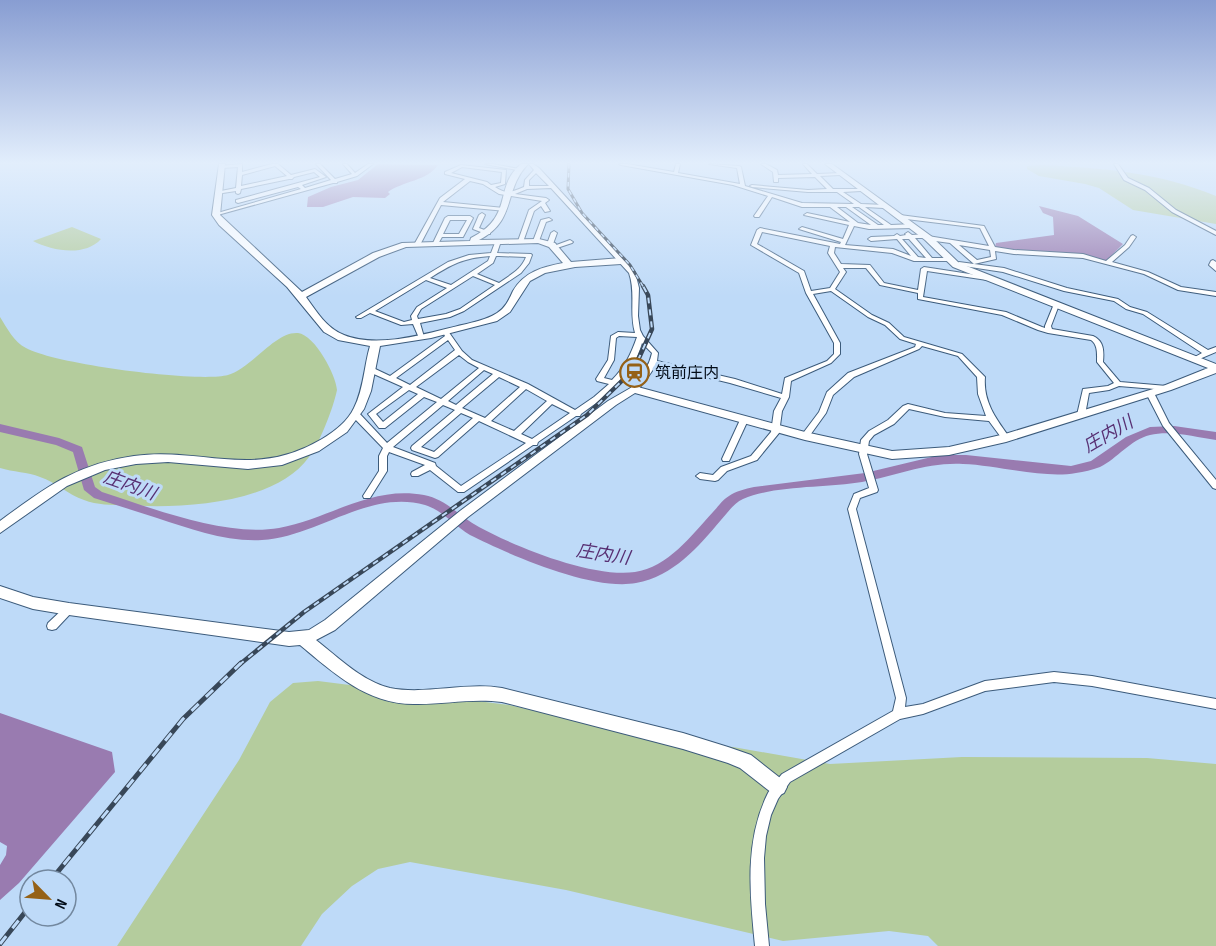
<svg xmlns="http://www.w3.org/2000/svg" width="1216" height="946" font-family="'Sofia Sans Condensed','Noto Sans JP',sans-serif">
<style>
.green{fill:#b4cc9d}
.water{fill:#997bb0}
.lines{fill:none;stroke-linecap:round;stroke-linejoin:round}
.river{fill:#997bb0;fill-rule:evenodd}
.street-casing{stroke:#3c5b7b;stroke-width:2}
.secondary-casing{stroke:#3c5b7b;stroke-width:2}
.street{fill:#fff;fill-rule:evenodd}
.secondary{fill:#fff;fill-rule:evenodd}
.rail-far2-casing{stroke:#384758;stroke-width:3}
.rail-far1-casing{stroke:#384758;stroke-width:4.5}
.rail-casing{stroke:#384758;stroke-width:5}
.rail-far2{stroke:#bedaf8;stroke-width:1.5;stroke-dasharray:4.5;stroke-linecap:butt}
.rail-far1{stroke:#bedaf8;stroke-width:2;stroke-dasharray:6;stroke-linecap:butt}
.rail{stroke:#bedaf8;stroke-width:3;stroke-dasharray:10;stroke-linecap:butt}
.labels{text-anchor:middle;stroke-width:6;stroke-linejoin:round;paint-order:stroke}
.poi-label{font-size:16px;fill:#030d19;stroke:#bedaf8;text-anchor:start}
.water-label{font-size:18px;font-style:italic;fill:#583073;stroke:#bedaf8}
</style>
<rect width="100%" height="100%" fill="#bedaf8"/>
<path class="green" d="M1041,165C1103,168 1158,172 1216,196V224L1133,210L1099,188L1085,184L1039,176L1027,169V166Z
M72,227L101,239C85,257 52,251 33,241Z
M0,317C7,328 14,342 26,348C54,364 198,383 228,375C251,369 275,331 298,333C315,335 336,375 337,390C333,409 320,442 309,457C275,505 177,509 125,505C112,505 97,505 84,500C68,495 56,482 40,477C28,472 13,472 0,468Z
M318,681L509,705L668,741L733,747L830,764L962,757L1147,758L1216,764V946H938L928,936L889,931L783,941L566,890L410,862L378,869L352,886L322,914L301,946H117L239,760L270,702L293,683Z"/>
<path class="water" d="M378,164L438,165C427,181 403,181 388,192L390,194L385,198L353,197L323,207H307L308,197L331,187L358,180Z
M1039,206L1078,216L1123,244L1106,261C1068,249 1032,255 995,247L996,243L1054,235L1053,217L1043,213Z
M0,713L112,752L115,772L19,883L0,900V865L6,855L7,846L0,842Z"/>
<g class="lines">
<path class="river" d="M0,424L59,438L82,447L95,487L102,492C155,509 225,537 279,528C329,519 371,485 424,495C446,499 460,517 479,527C516,547 592,578 635,572C668,567 691,536 713,512C718,507 722,500 729,496C736,491 745,489 754,487L865,473L940,455H966L1071,466L1091,461L1126,437L1150,427L1174,426L1216,432V440C1195,437 1171,430 1150,435C1130,440 1118,458 1100,467C1092,470 1084,472 1076,473C1043,479 997,465 963,464C927,462 896,476 862,482C827,488 775,485 743,499C734,503 728,512 721,520C698,547 674,576 636,583C592,591 510,555 470,535C455,526 442,510 425,505C369,489 317,537 262,540C226,542 191,529 157,518C136,511 115,505 94,498L84,490L73,452L56,445L0,432Z"/>
<defs>
<path id="street" d="M242,164V172L272,164H278L291,175L315,169L326,177L302,185L305,188L331,180L316,164H320L335,179L352,174L343,164H347L355,173L368,164H373L357,176L337,182V183H333L214,216V214L301,189L298,187L238,203L236,202V200L320,177L314,172L294,177L292,179H289L241,189L240,193L238,194L236,193V191L216,194V192L236,188L238,167L221,168H219V166ZM275,166L287,176L241,186L242,175Z
M485,164H493L519,169L517,170Z
M529,164H533L539,168L635,272L639,288L638,316L640,330L643,336L658,353L657,361L735,379L782,394L785,378L827,361L834,354V343L806,293L799,273L751,245L757,230L760,228L840,244L841,242L799,229L802,227L843,239L849,225L804,215L807,213L850,222L830,207H802L772,197L759,217H755L754,216L768,196L733,185L621,165L619,164H627L674,172L676,164H680L678,173L740,184L737,168L709,164L739,166L741,167L745,186L802,203L854,204L837,192H808L752,187L750,186L752,185L808,190L827,189L815,177L778,178V182H774L773,172L761,164H766L777,170L778,175L812,174L803,164H807L817,174L842,173V174L840,175L820,176L833,189H863V191H861L843,192L861,204L886,205L887,206L884,208L865,207L891,225L913,224L916,226L913,228L869,229L854,226L845,245L893,249L911,256L897,239L871,241L868,239L871,237L894,236L897,234L900,236L906,235L905,234L908,232L912,235L926,234L928,236L989,246L980,228L898,218L897,217L900,215L984,226L995,247L1014,250L1083,254L1106,261L1125,245L1131,236L1133,235L1136,237L1129,247L1112,262L1148,272L1181,287L1216,292V296L1178,290L1144,274L1083,258L1014,254L995,251L996,259L974,264L950,243L928,240L925,238H915L932,258H950L953,260L952,261H914L892,253L835,247L834,253L841,264L870,265L884,283L918,290L921,269L924,267L989,277L990,278L987,280L927,271L923,297L1006,312L1042,327L1045,328V326L1054,304H1058L1059,305L1051,326L1052,329L1093,336C1104,341 1104,351 1103,362L1120,382L1167,386L1171,388L1167,390L1119,386L1109,390L1089,393L1085,415L1084,417H1078L1077,415L1083,389L1108,386L1114,383L1097,362C1097,354 1098,345 1091,340L1048,333L1038,330L1002,315L918,299V293L880,285L866,268H843L846,272L835,289L872,315L889,323L904,337L962,354L985,377C983,402 996,419 1010,438L1006,441L1003,440L989,421L945,417L909,409L894,424L874,435L869,441L867,454L878,490L877,492L860,498L856,509L906,698L905,707L923,704L985,681L1054,672L1092,676L1216,699V709L1092,686L1054,682L985,691L923,714L900,719L790,782L778,799L771,815L766,836L764,858L765,904L769,946H755C750,895 744,841 768,793C772,786 777,780 782,774L893,711L896,698L848,509L854,494L869,488L859,454L861,440L869,431L888,420L903,406L908,404L945,413L986,416L978,394L977,377L958,356L922,346L919,349L854,377L833,395L826,413L808,438H802L801,436L819,412L827,392L848,373L915,347L916,344L900,339L885,325L868,317L831,291L813,294L840,343V354L831,363L791,381L789,397L782,411L779,433L757,460L727,471L718,480L715,481L700,479L696,476L700,473L713,475L721,467L751,456L771,432L774,411L781,398L730,383L656,365L650,374L637,391H631L630,389C640,377 649,368 652,353L642,343C633,375 607,396 581,414L580,416H576L538,442L537,445H533L464,492H458L430,470L418,476H412L411,474L412,472L425,465L389,452L387,456V471L370,498H364L363,496L379,471V456L383,448L353,417L352,415L353,413H359L387,443L437,402L424,397L385,428H379L368,414L403,387L367,371V367H371L390,376L445,336L443,332L446,330L448,331L462,351L472,360L528,384L575,410L594,397L609,384L597,381L596,379L608,360L611,336L618,332L635,333C629,313 636,293 629,273L551,188L527,189L515,194L546,198L549,200L545,203L550,211L545,212L541,206L534,211L523,242L518,241L529,210L542,201L499,194L483,184L470,181L443,202L504,208L506,209V211L441,205L421,243L418,245L415,243L440,198L465,179L445,174V172L461,165L506,170L505,184L495,187C507,195 511,192 524,187L525,180L534,170ZM462,167L502,172L501,183L491,185L487,182L451,173ZM536,173L549,186H529V180ZM837,207H846L871,225L858,223ZM852,207H859L884,225H878ZM762,232L830,246L828,253L840,272L830,288L811,291L804,271L757,244ZM902,239H909L926,258L918,257ZM959,245L990,250L991,257L977,260ZM619,336L637,337C631,354 625,367 612,380L604,378L614,360L616,338ZM448,340L455,350L410,385L396,378ZM459,355L468,362L479,368L441,399L416,387ZM484,370L493,374L456,405L448,401ZM499,377L520,387L485,418L462,408ZM526,389L547,401L514,431L491,421ZM409,390L418,394L383,422L376,414ZM552,404L570,413L532,439L521,434ZM443,405L455,410L412,446L411,448L412,450L435,458L438,457L479,421L526,443L461,486L436,466L435,463L393,447ZM461,413L473,418L434,452L421,447Z
M1114,164H1118L1128,178L1149,188L1176,210L1216,231V235L1172,212L1145,190L1124,180Z
M482,213L485,215L479,228L490,232V234H486L473,229L479,215Z
M448,216H470L473,218L463,237H442L438,244H434L433,243L445,218ZM450,220H467L459,234H443Z
M549,218L552,220L546,222L539,241L534,242L533,241L541,220Z
M554,231L557,233L553,244L548,245L547,244L551,233Z
M496,240L501,241L497,253L531,254L532,255L529,263L521,273L464,311L450,317L420,323L424,337L423,338H419L413,324L401,325L370,313L361,318H357L356,317L448,262L469,255L491,253ZM490,256L488,261L451,285L430,278C452,264 463,258 490,256ZM496,256H499L526,257C521,270 510,275 499,283L477,274L493,263ZM473,276L495,285L460,309L446,314L418,319L417,316L421,309ZM426,280L447,288L417,307L411,316L412,320L404,322L375,311Z
M570,240L573,242L572,243L554,249L551,247Z
M1213,260L1216,262V271L1209,265L1211,261Z
M959,262L1004,268L1067,288L1118,299L1130,307L1147,312L1208,350L1216,347V352L1197,360H1193V358L1202,353L1143,314L1126,309L1114,301L1064,291L1003,272L957,265L956,264Z
M1147,391H1153L1169,423L1216,480V489L1213,488L1163,426L1146,393Z
M744,417L748,420L730,459L729,461H723L722,459L740,420Z
M69,605L72,606L74,609L72,612L56,629L52,630L48,629L47,626L48,623L66,606Z"/>
<path id="secondary" d="M219,164H225L220,215L302,292L373,253L402,243L470,241L471,238C515,216 493,187 521,164H528C503,190 517,221 479,240L539,239L555,243L571,262L621,258L625,261L621,264L575,267L545,273L530,281L510,312L497,321L431,338L380,346L371,391L364,409L347,432L319,451L282,465L248,469L168,462L136,464L105,470L67,486L0,533V521C45,488 76,464 134,456C204,447 253,480 322,439C334,432 348,421 354,408C364,388 364,366 370,346L338,340L324,332L287,287L219,225L212,215ZM538,243L549,247L563,263C542,267 524,272 513,291C509,300 505,308 497,313C486,320 474,322 462,325C428,333 378,349 344,335C326,328 317,312 306,297L379,257L406,247Z
M825,164H832L931,236L959,263L1216,364V373L1171,390L1006,442L949,455L892,459L805,440L635,393L616,405L468,517L335,630L316,640C339,658 362,681 390,688C425,695 465,682 502,688L683,733L728,747L751,755L784,781L787,787L784,793L778,796L772,793L740,768L728,763L683,749L502,702C473,698 447,704 418,704C369,706 335,674 300,645L289,646L69,615L33,609L0,598V586L33,597L69,603L289,632L309,630L325,620L460,511L608,401L634,386L805,432L892,451L949,447L1005,434L1163,386L1208,368L953,267L925,240Z"/>
</defs>
<use href="#street" class="street-casing"/>
<use href="#secondary" class="secondary-casing"/>
<use href="#street" class="street"/>
<use href="#secondary" class="secondary"/>
<defs>
<path id="rail-far2" d="M569,164L568,189L582,213L630,265L644,288"/>
<path id="rail-far1" d="M239,665L304,612L587,415L634,369L652,329L648,295L643,286"/>
<path id="rail" d="M51,880L183,719L241,663
M0,944L30,906"/>
</defs>
<use href="#rail-far2" class="rail-far2-casing"/>
<use href="#rail-far1" class="rail-far1-casing"/>
<use href="#rail" class="rail-casing"/>
<use href="#rail-far2" class="rail-far2"/>
<use href="#rail-far1" class="rail-far1"/>
<use href="#rail" class="rail"/>
</g>
<linearGradient id="sky" x2="0" y2="1"><stop stop-color="#889dd2"/><stop offset="0.55" stop-color="#e2eefc"/><stop offset="1" stop-color="#e2eefc" stop-opacity="0"/></linearGradient>
<rect width="1216" height="296" fill="url(#sky)"/>
<defs>
<symbol id="station-ring" viewBox="-11 -11 22 22"><circle r="9.5" fill="#bedaf8" stroke="#956116" stroke-width="1.5"/><path d="M-3-6H3Q5-6 5-4V2Q5 4 3 4L4.5 6H3L1.5 4h-3L-3 6H-4.5L-3 4Q-5 4-5 2V-4Q-5-6-3-6ZM-3.5-4v3h7v-3ZM-3.5 1v1.5H-2V1ZM2 1v1.5H3.5V1Z" fill="#956116"/></symbol>
</defs>
<g fill-rule="evenodd">
<use href="#station-ring" x="618" y="356" width="33" height="33"/>
</g>
<g class="labels">
<g class="poi-label">
<text x="655" y="378">筑前庄内</text>
</g>
<g class="water-label">
<text transform="translate(1108 434) rotate(-30)" y="6">庄内川</text>
<text transform="translate(130 485) rotate(20)" y="6">庄内川</text>
<text transform="translate(603 554) rotate(9)" y="6">庄内川</text>
</g>
</g>
<g transform="translate(48 898) rotate(115)"><circle r="28" fill="#bedaf8" stroke="#73889f" stroke-width="1.5"/>
<path d="M0-4.5L10 22L0 15L-10 22Z" fill="#956116"/>
<text y="-9" font-size="16" font-weight="bold" text-anchor="middle" fill="#030d19">N</text>
</g>
</svg>
